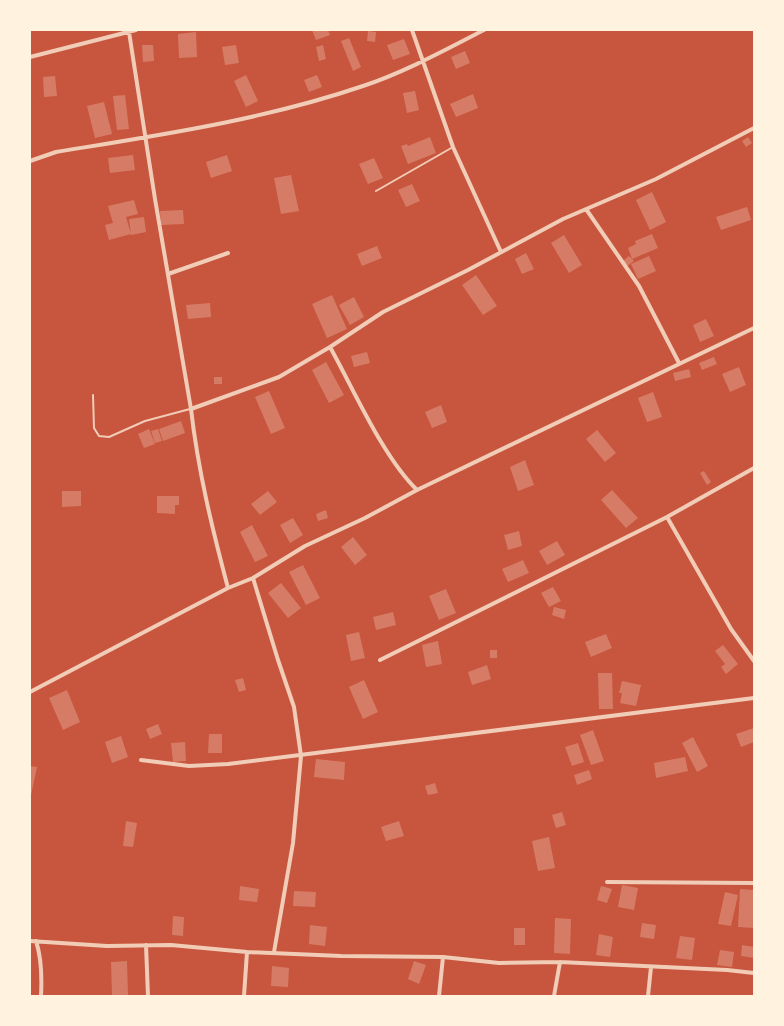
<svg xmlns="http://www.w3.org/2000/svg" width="784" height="1026" font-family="'Exo 2',sans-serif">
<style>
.building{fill:#d67c66}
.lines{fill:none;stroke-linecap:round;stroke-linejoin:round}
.service{stroke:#f1ccb7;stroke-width:2}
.minor{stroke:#f1ccb7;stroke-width:4}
</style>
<rect width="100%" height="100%" fill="#c8553d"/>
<path class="building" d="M312,30H328L330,35L316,40Z
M368,31L376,32L375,42L367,41Z
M196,32L197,57L179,58L178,34Z
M349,38L361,67L353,71L341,41Z
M404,39L410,54L393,60L387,45Z
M142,45H153L154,61L143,62Z
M236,45L239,63L225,65L222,47Z
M323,45L326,59L319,61L316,47Z
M465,51L470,63L456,69L451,57Z
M246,75L258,101L246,107L234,81Z
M317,75L322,87L309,92L304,80Z
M55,76L57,96L44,97L43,77Z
M415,91L419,110L407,113L403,93Z
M473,94L478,108L456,117L450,104Z
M125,95L129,129L117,130L113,96Z
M104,102L112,134L95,138L87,106Z
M430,137L436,153L408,164L401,146L407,144L408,146Z
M748,137L752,143L746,147L742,141Z
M133,155L135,170L110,173L108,158Z
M227,155L232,171L211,178L206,162Z
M374,158L383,178L368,184L359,164Z
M291,175L299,211L281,214L274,178Z
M412,184L420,201L406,207L398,190Z
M652,192L666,222L650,230L636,200Z
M134,200L138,214L126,217L131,234L109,240L105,225L113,223L108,206Z
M747,207L751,220L721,230L716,217Z
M183,210L184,224L161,225L160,211Z
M144,217L146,232L131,235L129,219Z
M652,234L658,248L632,259L628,248L636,244L635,241Z
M564,235L582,265L569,273L551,243Z
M377,246L382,258L362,266L357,254Z
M526,253L534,269L522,274L515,259Z
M629,256L634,261L627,266L623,261Z
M649,256L656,271L638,279L631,264Z
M476,275L497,306L483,315L462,285Z
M332,295L347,329L327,338L312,304Z
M354,297L364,317L350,325L339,305Z
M210,303L211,317L188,319L186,305Z
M706,319L714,336L700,342L693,325Z
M367,352L370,363L354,367L351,356Z
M714,357L717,364L702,370L699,363Z
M326,362L344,395L329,403L312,370Z
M739,367L746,385L730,392L722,374Z
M689,369L691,377L675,381L673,373Z
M214,377H222V384H214Z
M269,391L285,428L271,434L255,397Z
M653,392L662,417L647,422L638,398Z
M441,405L447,422L432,428L425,412Z
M181,421L185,433L163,441L159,429Z
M149,429L155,444L144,448L138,434Z
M158,429L162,441L155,443L151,431Z
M597,430L616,453L605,462L586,439Z
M525,460L534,485L518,491L510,467Z
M704,471L711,482L707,485L700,473Z
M612,490L638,518L626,528L601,500Z
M62,491H81V506L62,507Z
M268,491L277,502L260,515L251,504Z
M157,496H179V505H175V514L157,513Z
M326,510L328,518L318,521L316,514Z
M293,518L303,535L290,543L280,525Z
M252,525L268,556L255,562L240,532Z
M519,531L522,546L508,550L504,535Z
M353,537L367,555L355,565L341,547Z
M557,541L565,555L547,565L539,551Z
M523,560L529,573L508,582L502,569Z
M303,565L320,598L306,605L289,572Z
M281,583L301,608L288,618L268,593Z
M553,587L561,601L549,607L541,593Z
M446,589L456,613L439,620L429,596Z
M554,607L566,610L564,619L552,615Z
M393,612L396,625L376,630L373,617Z
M359,632L365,658L351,661L346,635Z
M606,634L612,648L591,657L585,642Z
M438,641L442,664L426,667L422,645Z
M723,645L738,664L726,674L721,667L725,664L715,651Z
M490,650H497V658H490Z
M487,665L491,679L472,685L468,672Z
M598,673H612L613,709H599Z
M243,678L246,690L239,692L235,680Z
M364,680L378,712L363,719L349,687Z
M622,681L641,685L636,706L620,703L622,693H619Z
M67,690L80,722L63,730L49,698Z
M158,724L162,734L150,739L146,729Z
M754,728V742L741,747L736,734Z
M593,730L604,761L591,765L580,735Z
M209,734H222V753H208Z
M121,736L128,757L112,763L105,742Z
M693,737L708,766L697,772L682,743Z
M185,742L186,761L173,762L171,743Z
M578,743L584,762L572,766L565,747Z
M685,757L688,771L656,778L654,763Z
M316,759L345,762L344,780L314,777Z
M30,766L37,767L31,795H30Z
M589,770L592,779L577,785L574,775Z
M435,783L438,793L428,795L425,786Z
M562,812L566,825L556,828L552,815Z
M126,821L137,823L133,847L123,846Z
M399,821L404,836L386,841L381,827Z
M549,837L555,868L538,871L532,841Z
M622,885L638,888L634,910L618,907Z
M240,886L259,889L257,902L239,900Z
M601,886L612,889L607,903L597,900Z
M740,889L754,890V928L738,927Z
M294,891L316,892L315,907L293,906Z
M725,892L738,895L731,926L718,924Z
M173,916L184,917L183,936L172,935Z
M555,918L571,919L570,954L554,953Z
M642,923L656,925L654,939L640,937Z
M310,925L327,927L325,946L309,944Z
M514,928H525V945H514Z
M599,934L613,937L610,957L596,955Z
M680,936L695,938L692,960L676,958Z
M742,945L754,947V958L741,956Z
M720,950L734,952L732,967L717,965Z
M127,961L128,996H112L111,962Z
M414,961L426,965L419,984L408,979Z
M272,966L289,968L288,987L271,986Z"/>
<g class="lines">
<path class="service" d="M376,191L453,147
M93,395L94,428L99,436L109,437L145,421L190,409"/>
<path class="minor" d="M412,30L453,147L501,252
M129,32L155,199L191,409
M30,57L136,30
M754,128L656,179L563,219L468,270L383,312L330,347L279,377L191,409C198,470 212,528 228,588L253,578L305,546L365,518L417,490L754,328
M30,161L56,152C160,135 263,120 363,86C405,72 445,50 484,30
M586,209L639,286L679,363
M168,274L228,253
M330,347C354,390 383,457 417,490
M667,517L731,629L754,661
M253,578L278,660L294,707L301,756L293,843L274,952
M380,660L667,517L754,468
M30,692L228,588
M141,760L189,766L228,764L754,698
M607,882L754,883
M30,941L107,946L171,945L247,952L341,956L443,957L499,963L560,962L727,970L754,973
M36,941C42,959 42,977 41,996
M146,945L148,996
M244,996L247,952
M439,996L443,957
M554,996L560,962
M648,996L651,967"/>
</g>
<rect width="784" height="1026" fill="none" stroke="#fff3e0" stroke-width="62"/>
</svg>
